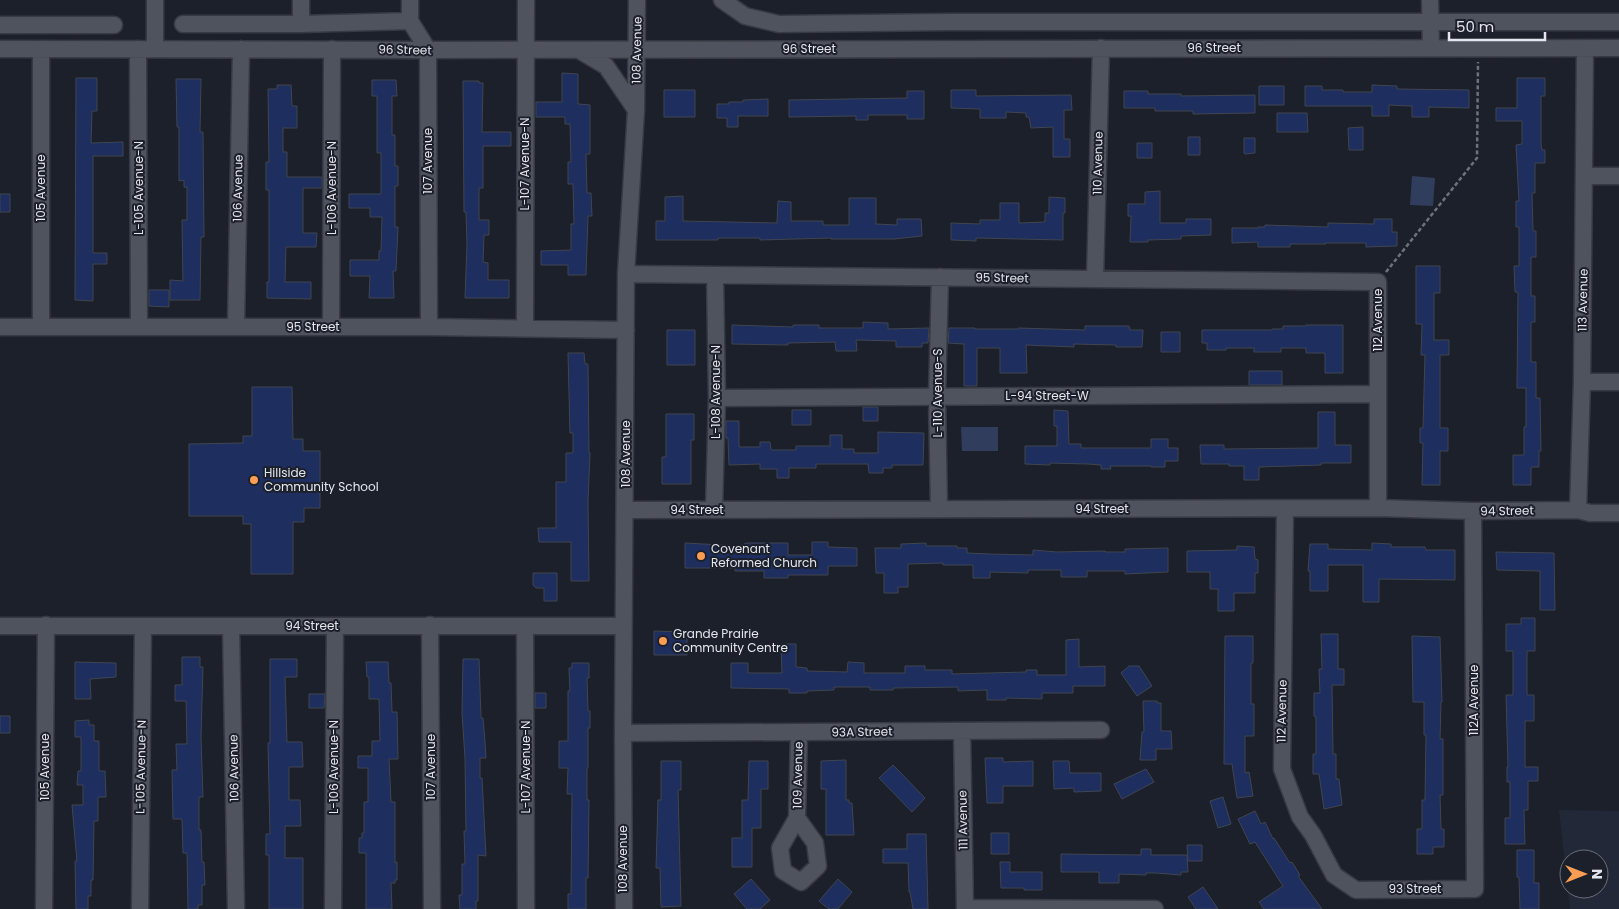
<svg xmlns="http://www.w3.org/2000/svg" width="1619" height="909" font-family="Poppins,sans-serif">
<style>
.built{fill:#222837;fill-rule:evenodd}
.green{fill:#303d5c}
.building{fill:#1d2e5f;stroke:#404550}
.lines{fill:none;stroke-linecap:round;stroke-linejoin:round}
.minor-casing{stroke:#373a42;stroke-width:19}
.path{stroke:#6e727b;stroke-width:2.5;stroke-dasharray:4 2.5;stroke-linecap:butt}
.minor{stroke:#4e535e;stroke-width:16}
.poi-dot{fill:#fc9d53;stroke:#1c202a;stroke-width:2}
.labels{text-anchor:middle;stroke-width:4;stroke-linejoin:round;paint-order:stroke}
.street-label{font-size:12px;fill:#e3e6ed;stroke:#1c202a}
.poi-label{font-size:12px;fill:#e3e6ed;stroke:#1c202a;text-anchor:start}
</style>
<rect width="100%" height="100%" fill="#1c202a"/>
<path class="built" d="M1559,810L1619,811V909H1570ZM1569,859H1599V889H1569Z"/>
<path class="green" d="M1412,176L1435,178L1433,206L1410,205Z
M961,427H998V451H962Z"/>
<path class="building" d="M562,73L578,74V104L590,105V154H586L587,193H591L592,216H588L586,275H568V265H541V251L571,250V224H574L573,184H568V162H571L570,124H565V117H536V102H562Z
M76,78H97V111H92L91,143L123,142V156H93V253H107V264H93V301L75,300Z
M1517,78H1545V96H1541V144L1542,150H1545V163H1535V193H1532L1533,231H1536V257H1531V296H1535V322H1531V362H1536V398H1540L1541,451H1539V467H1531V485H1513V455H1524V427H1526V388H1517L1518,292H1515L1514,266H1519V227H1516V201H1519L1516,145L1522,144V121H1496V108H1517Z
M176,79H201L200,132H203L204,237H201L200,300H170V280L183,281L182,220H187V187H184V180L179,181V127H177Z
M372,80H396L397,96H392V135H395V166H398V186H395V227H398L396,271H393L394,298H369L370,276H350V260H379V251H381L382,217H370V208H349V194H381V153H377V96H372Z
M463,81H479V83H483L482,132H511V146H483V188H479V220H489V235H484L483,262L488,263V280H509V298H465L467,244L466,212H464Z
M277,85H291L292,106H297V128H283V152H287V177H322V188H303V233H317L316,247H286L285,282H311V299L267,298V282H269V190H266V162H269L268,89H277Z
M1372,85L1397,86V89L1469,90V108L1429,107V117H1412V106H1410L1389,105V116H1372V106H1305V86H1322V90H1343V92H1372Z
M1259,86H1284V105H1259Z
M664,90H695V117H664Z
M951,90H976V96L1071,95L1072,110H1064V139H1070V157H1053V127L1031,128L1029,117H1026V113L1006,112V118H980V109L951,108Z
M907,91H924V119H907V115H868V120H856V116L789,117V100L907,98Z
M1124,91H1148V94H1181V96L1255,95V113L1193,114V111H1155V108H1124Z
M768,99V116H738V127H727V118H717V104H729V102H743V100Z
M1277,113H1307L1308,132H1277Z
M1363,127V150H1349L1348,128Z
M1188,137H1200V155H1188Z
M1244,138H1255V153L1245,154L1244,153Z
M1137,143H1152V158H1137Z
M1160,191V223H1186V219H1211V235L1181,236V239L1148,240V242H1130L1131,216H1128V204H1145V192Z
M0,194H10V212H0Z
M683,196V221L777,223L778,201L791,202V221H823V225H849V198H876V224L897,225V219H921L922,236L894,239H831V238L760,240V238H718V240H656V221H665V197Z
M1049,197L1065,198V213H1063V240L976,238V241L951,240V223L980,224V220H1000V203H1019V223L1045,222V213H1049Z
M1374,219H1392V232H1397V246L1366,247V243H1325L1326,244H1290V247H1258V242L1232,243V228H1258V227H1265V225L1328,227V223L1374,224Z
M1416,266H1440V293H1434V340H1449V355H1440V428H1448V451H1440V485H1422L1423,443H1420V428H1423L1425,355H1421L1422,324H1416Z
M149,290H169V307L149,306Z
M863,322L888,323V329L929,328L928,343H922V347H896V341L856,340L857,351H836L835,342L788,343V345L732,344V325L793,327V325H819V328H863Z
M1306,325H1343V373H1325V353H1306V348H1281V352H1254V348H1226V350H1207V343H1202V330H1272V329H1283V326H1306Z
M1085,326H1129L1130,330H1143L1142,347H1116V345L1074,344V347L1026,345L1027,373H1000V348H977V386H964V344L948,343L949,328H975V329H1018V328L1085,330Z
M667,330H695V365H667Z
M1161,332H1180V352H1161Z
M568,353H584L585,364H588L589,453H590L588,501L589,581H571V542H539L538,528H556V482H566V453H573V433H570Z
M1249,371H1282V385H1249Z
M252,387H292L293,439H303V451H320V508H304V522H293V574H251V524H243V516H189V444L243,443V436H252Z
M863,407H878V421H863Z
M792,410H811V425H792Z
M1054,410L1068,411L1069,444H1081V448H1151V439H1168V448H1178V461H1165V467H1151V466H1110L1111,469H1101V465L1088,464L1050,463V465L1025,464V446H1057V426H1054Z
M1318,412H1335V445H1351V463H1321V465L1259,467V480H1244V466H1229V464H1201L1200,445H1224V449L1318,448Z
M666,414H694V440H691V484H662V457H666Z
M726,421H739V447H760V442H770L771,450H796V446H830V435H842V449H854V453H878V432L924,433L923,465H892V468H883V473H869L868,464H816V468H789V478H777V469H760V464L729,465L728,438H726Z
M812,542H828V547L857,548V566H828V575H788V578H764V571H735V568H685V543L739,546L747,543H788V555H812Z
M926,543V546H957V548H967V553L990,554L1033,555V550L1057,552L1105,551V552H1125V549L1168,548V572L1125,574V571H1087V577H1061V570H1028V573L990,572V578H973V565H943V563L908,564V587H898V593H884V573H876L875,548H901V544Z
M1372,543L1391,544V547H1425L1426,550H1455V580L1379,579V602H1363V565H1328V591H1310V571H1308L1310,544H1328V549L1372,550Z
M1237,546L1254,547L1255,559L1258,560V573H1255V593H1234V611H1218V589H1210V572H1187V551L1237,550Z
M1496,552L1554,553L1555,610H1540V571L1497,570Z
M533,573H557V601H544V588H536L533,585Z
M1521,618H1535V651H1527V695H1534V721H1525V767H1538V781H1528V810H1524L1525,844H1505V818H1510V782H1507V767H1508L1506,695H1513V651H1506V624H1521Z
M654,631L687,632V655H654Z
M1321,634H1338V669H1344V685H1332L1333,754H1336V779H1339L1342,805L1324,809L1319,774H1313V754H1316V717L1314,716V693H1320L1319,669H1322Z
M1225,636H1253V663H1251V704H1254V736H1245V773L1249,772L1253,796L1237,798L1232,764H1224Z
M1412,636L1440,637L1442,702H1441L1440,739H1443V795H1440L1441,829H1444V847H1433V854H1417V829H1422V800H1425L1426,735H1424V702H1413Z
M1079,639V667L1105,666V686H1073V693H1042V699L1006,698V700H987V690L958,691V687L893,688V690H870V687H834V690L807,691V693H789V689L731,688V663H748V673H782L781,644H796V667L807,668V671L847,672L848,662L864,663V673H905V666H925V670H952V674L1026,672V670H1037V675H1066V640Z
M182,657H200V667H203L201,737L203,797H199V830H201L202,862H204L205,885H202V905H198V909H188L187,853H183L182,819H173L172,770H177L176,744H187L186,701H175V685H182Z
M270,659H297V677H285L287,742H302L303,767H289V800H300L301,826H285V858H303V909H269V855H266V834H270L268,743H270Z
M463,659H479L481,718H483L485,742L486,758H480V778H482L486,856L478,855V901H476V909H460L459,895H462V864H465L464,831H466L465,758L462,713Z
M75,662L116,663V677L90,679L91,699H75Z
M366,662H388L389,683H391L392,712H397L398,759H389L391,802H395V863L397,862V880H395V883H391L392,909H366V853H359V838H362V833H364V802H368V768H358V756H372V741H380L379,699H369V677H367Z
M572,663H589V678H587L588,711H590V728H588V768H587V800H589L588,878H586V909H568V894H571L572,794H567L568,768H559V741H568V691H570L569,668H572Z
M1129,666H1139L1152,686L1137,696L1121,673Z
M535,693H546V708H535Z
M309,694H325L324,708H309Z
M1143,701H1157V703H1161V731H1171L1172,749H1156V760H1140L1142,732H1144Z
M0,716H10V733H0Z
M89,720V725H94V741H99V771H105L106,797H98V821H94L93,880H91V896H88V909H76L75,861H77L72,805H83V785H77L78,771H81V737H75V721Z
M985,758H1003V762L1033,761V786H1003V803H987Z
M846,760V800H849V803H852L854,835H826V789H821V761Z
M661,761H681V790H678L681,906L661,907L660,868H656L658,800H661Z
M749,761H768V789H761V828H752V867H732V838H742V800H748Z
M1053,761H1069L1070,773H1101V791L1074,792V788L1054,789Z
M893,765L925,798L912,812L879,778Z
M1146,769L1154,782L1122,799L1114,784Z
M1223,797L1231,824L1218,828L1210,801Z
M1255,811L1261,824L1265,822L1273,839L1274,838L1290,863L1292,862L1300,875L1298,876L1322,909H1264L1259,902L1283,886L1255,842L1250,844L1238,819Z
M991,833H1009V854H991Z
M907,834H926L928,909H913L910,892H909L908,863H883V849H907Z
M1187,845H1202V861H1188Z
M1141,849H1151V855H1187L1188,872H1181V875L1156,873H1146V875L1119,874V883H1099V872H1061V854L1141,855Z
M1517,850H1534V883H1539V909H1520L1519,877H1517Z
M1000,862H1010V872H1042V890H1024V888H1001Z
M751,879L770,900L760,909H747L734,894Z
M838,879L852,892L838,909H829L819,901Z
M1203,887L1218,909H1196L1188,897Z"/>
<g class="lines">
<defs>
<path id="minor" d="M410,0V21L428,50L429,327
M722,0L745,16L779,24L948,22H1619
M1430,0L1431,48
M183,24H301L410,21
M301,24V0
M0,25H114
M0,49L428,50L1619,48
M138,49L139,327
M155,49V0
M579,50L606,66L636,110
M1584,176H1619
M626,274L1378,282V508
M1095,279L1101,48
M236,326L241,49
M0,327H429L626,330
M41,327V49
M331,327L332,49
M525,327L526,0
M1582,382H1619
M717,398L1378,394
M939,509L937,397L940,277
M1285,509L1282,769L1300,817L1313,835L1334,875L1356,890L1475,889L1473,511
M625,510L1378,508L1473,511L1578,510L1590,513H1619
M714,510L717,398L715,275
M1578,510L1582,382L1585,48
M430,625L432,909
M0,626H623
M525,626L526,909
M231,627L236,909
M962,731L965,909
M623,733L1101,730
M797,818L815,843L818,866L801,882L783,871L780,848L797,818L799,732
M965,908L1155,909
M44,909L46,625
M140,909L143,626
M333,909L335,626
M624,909L623,733L626,274L636,110L637,0"/>
</defs>
<use href="#minor" class="minor-casing"/>
<path class="path" d="M1386,272L1477,158L1478,62"/>
<use href="#minor" class="minor"/>
</g>
<g class="poi-dot">
<circle cx="254" cy="480" r="5"/>
<circle cx="701" cy="556" r="5"/>
<circle cx="663" cy="641" r="5"/>
</g>
<g class="labels">
<g class="street-label">
<text x="1214" y="52">96 Street</text>
<text x="809" y="53">96 Street</text>
<text transform="translate(405 50) rotate(1)" y="4">96 Street</text>
<text transform="translate(637 50) rotate(-89)" y="4">108 Avenue</text>
<text transform="translate(428 161) rotate(-90)" y="4">107 Avenue</text>
<text transform="translate(1098 163) rotate(-89)" y="4">110 Avenue</text>
<text transform="translate(525 164) rotate(-90)" y="4">L-107 Avenue-N</text>
<text transform="translate(41 188) rotate(-90)" y="4">105 Avenue</text>
<text transform="translate(139 188) rotate(-90)" y="4">L-105 Avenue-N</text>
<text transform="translate(238 188) rotate(-89)" y="4">106 Avenue</text>
<text transform="translate(332 188) rotate(-90)" y="4">L-106 Avenue-N</text>
<text transform="translate(1002 278) rotate(1)" y="4">95 Street</text>
<text transform="translate(1583 300) rotate(-89)" y="4">113 Avenue</text>
<text transform="translate(1378 320) rotate(-90)" y="4">112 Avenue</text>
<text x="313" y="331">95 Street</text>
<text transform="translate(716 392) rotate(-90)" y="4">L-108 Avenue-N</text>
<text transform="translate(938 393) rotate(-90)" y="4">L-110 Avenue-S</text>
<text x="1047" y="400">L-94 Street-W</text>
<text transform="translate(626 454) rotate(-90)" y="4">108 Avenue</text>
<text x="1102" y="513">94 Street</text>
<text x="697" y="514">94 Street</text>
<text transform="translate(1507 511) rotate(-1)" y="4">94 Street</text>
<text x="312" y="630">94 Street</text>
<text transform="translate(1474 700) rotate(-90)" y="4">112A Avenue</text>
<text transform="translate(1282 711) rotate(-89)" y="4">112 Avenue</text>
<text transform="translate(862 732) rotate(-1)" y="4">93A Street</text>
<text transform="translate(45 767) rotate(-90)" y="4">105 Avenue</text>
<text transform="translate(141 767) rotate(-89)" y="4">L-105 Avenue-N</text>
<text transform="translate(334 767) rotate(-90)" y="4">L-106 Avenue-N</text>
<text transform="translate(431 767) rotate(-90)" y="4">107 Avenue</text>
<text transform="translate(526 767) rotate(-90)" y="4">L-107 Avenue-N</text>
<text transform="translate(234 768) rotate(-91)" y="4">106 Avenue</text>
<text transform="translate(798 775) rotate(-89)" y="4">109 Avenue</text>
<text transform="translate(963 820) rotate(-91)" y="4">111 Avenue</text>
<text transform="translate(623 859) rotate(-90)" y="4">108 Avenue</text>
<text x="1415" y="893">93 Street</text>
</g>
<g class="poi-label">
<text x="264" y="477">Hillside<tspan x="264" dy="14">Community School</tspan></text>
<text x="711" y="553">Covenant<tspan x="711" dy="14">Reformed Church</tspan></text>
<text x="673" y="638">Grande Prairie<tspan x="673" dy="14">Community Centre</tspan></text>
</g>
</g>
<g transform="translate(1584 874) rotate(90)"><circle r="24" fill="#1c202a" stroke="#6c6f78"/>
<path d="M0-4L9 19L0 12L-9 19Z" fill="#fc9d53"/>
<text y="-8" font-size="14" font-weight="bold" text-anchor="middle" fill="#e3e6ed">N</text>
</g>
<path d="M1449 32v8h96v-8" fill="none" stroke="#e3e6ed" stroke-width="2.5"/>
<text x="1456" y="32" font-size="15" fill="#e3e6ed" stroke="#1c202a" stroke-width="4" paint-order="stroke">50 m</text>
</svg>
